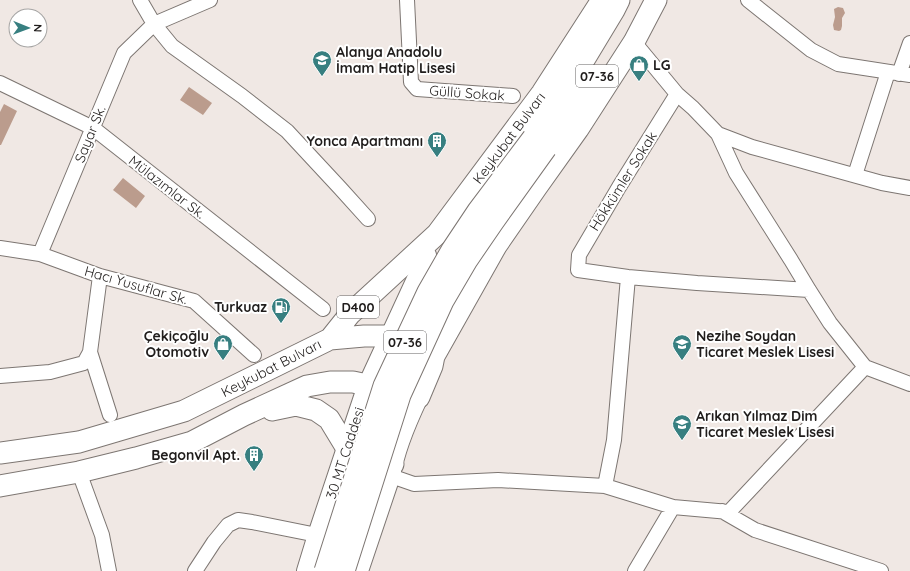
<svg xmlns="http://www.w3.org/2000/svg" width="910" height="571" font-family="Quicksand,sans-serif">
<style>
.water{fill:#bb9c8d}
.lines{fill:none;stroke-linecap:round;stroke-linejoin:round}
.minor-casing{stroke:#7d7672;stroke-width:16}
.major-casing{stroke:#7d7672;stroke-width:20}
.highway-casing{stroke:#7d7672;stroke-width:23}
.minor{stroke:#fff;stroke-width:14}
.major{stroke:#fff;stroke-width:18}
.highway{stroke:#fff;stroke-width:21}
.highway-bridge-casing{stroke:#7d7672;stroke-width:23;stroke-linecap:butt}
.highway-bridge{stroke:#fff;stroke-width:21}
.labels{text-anchor:middle;stroke-width:4;stroke-linejoin:round;paint-order:stroke}
.shield{fill:#fff;stroke:#636160;stroke-width:1}
.shield-label{font-size:13px;font-weight:bold;fill:#201d1c}
.poi-label{font-size:14px;font-weight:bold;fill:#201d1c;stroke:#fff;text-anchor:start}
.street-label{font-size:14px;fill:#201d1c;stroke:#fff}
</style>
<rect width="100%" height="100%" fill="#f0e8e4"/>
<path class="water" d="M838,7L843,8L845,13L842,18V26L841,30L839,31L834,30L833,25L835,17L834,9Z
M189,87L212,103L203,115L180,100Z
M4,104L17,111L1,145H0V112Z
M123,178L145,196L136,208L113,190Z"/>
<g class="lines">
<defs>
<path id="minor" d="M140,0L154,24L172,46L242,96L287,131L340,188L368,219
M407,0L411,82L417,89L513,96
M748,0L811,50L838,64L910,75
M634,42L677,94L693,108L718,134L736,173L791,260L809,290L830,323L865,367L910,384
M899,74L910,43
M0,83L93,128L323,309
M677,94L619,187L579,255L578,270L628,277L697,283L809,290
M718,134L752,147L882,183L910,188
M855,175L888,72
M0,248L40,254L100,276L194,301L254,355
M40,254L124,53L154,24L210,0
M90,352L110,415
M0,376L50,372L84,363L90,352L100,276
M79,472L102,535L109,571
M391,476L414,484L498,480L605,486L673,507L729,512L865,367
M605,486L614,440L628,277
M722,511L755,530L881,571
M195,571L214,542L228,525L238,520L252,522L317,535
M635,571L673,507"/>
<path id="major" d="M306,571L317,535L367,385L427,255
M359,571L391,476C395,451 408,420 419,397"/>
<path id="highway" d="M533,138L576,73L614,10L619,0
M546,148L589,88
M425,259L427,275L439,289L447,292
M330,339L364,336H389L415,340L422,345
M272,410L296,405L316,410L329,419L346,447L353,442L371,444L386,455L393,464
M0,453L79,442L184,411L330,339L350,314L437,234L542,93L602,0
M0,486L79,472L136,458L192,442L244,415L307,386L330,382H353L367,385L387,394L403,397H419L432,366L434,356L496,246L536,188L578,129L634,42L656,0"/>
</defs>
<use href="#minor" class="minor-casing"/>
<use href="#major" class="major-casing"/>
<use href="#highway" class="highway-casing"/>
<use href="#minor" class="minor"/>
<use href="#major" class="major"/>
<use href="#highway" class="highway"/>
<defs>
<path id="highway-bridge" d="M325,571L384,386L428,292L452,250L478,211L533,138
M344,571L400,395L443,301L467,260L493,222L546,148"/>
</defs>
<use href="#highway-bridge" class="highway-bridge-casing"/>
<use href="#highway-bridge" class="highway-bridge"/>
</g>
<defs>
<symbol id="school-pin" viewBox="-11 -11 22 30"><path d="M0 17L-7.5 6A9.5 9.5 0 1 1 7.5 6Z" fill="#377f80" stroke="#fff"/><path d="M0-5L7-2L0 1L-7-2ZM-4 1L0 2.5L4 1V4Q0 6-4 4Z" fill="#fff"/></symbol>
<symbol id="shop-pin" viewBox="-11 -11 22 30"><path d="M0 17L-7.5 6A9.5 9.5 0 1 1 7.5 6Z" fill="#377f80" stroke="#fff"/><path d="M-5-2.5h2.3a2.7 3.5 0 0 1 5.4 0H5L5.5 6h-11ZM-1.5-2.5h3a1.5 2.3 0 0 0-3 0Z" fill="#fff"/></symbol>
<symbol id="building-pin" viewBox="-11 -11 22 30"><path d="M0 17L-7.5 6A9.5 9.5 0 1 1 7.5 6Z" fill="#377f80" stroke="#fff"/><path d="M-4-6H4V6H1V3H-1V6H-4ZM-2.5-4.3h1.7v1.8h-1.7ZM.8-4.3h1.7v1.8H.8ZM-2.5-1h1.7V.8h-1.7ZM.8-1h1.7V.8H.8Z" fill="#fff"/></symbol>
<symbol id="fuel-pin" viewBox="-11 -11 22 30"><path d="M0 17L-7.5 6A9.5 9.5 0 1 1 7.5 6Z" fill="#377f80" stroke="#fff"/><path d="M-5.5-6h7V0h2V4h1.3V-2.5L3-4.5l.8-.8L6-3V5H2.5V1h-1V6h-7ZM-4.2-4.7v3.2H.2V-4.7Z" fill="#fff"/></symbol>
</defs>
<g fill-rule="evenodd">
<use href="#school-pin" x="311" y="49" width="22" height="30"/>
<use href="#shop-pin" x="628" y="54" width="22" height="30"/>
<use href="#building-pin" x="426" y="130" width="22" height="30"/>
<use href="#fuel-pin" x="270" y="296" width="22" height="30"/>
<use href="#shop-pin" x="212" y="333" width="22" height="30"/>
<use href="#school-pin" x="671" y="333" width="22" height="30"/>
<use href="#school-pin" x="671" y="413" width="22" height="30"/>
<use href="#building-pin" x="243" y="444" width="22" height="30"/>
</g>
<g class="labels">
<g class="shield">
<rect x="576" y="65" width="42" height="22" rx="3"/>
<rect x="337" y="296" width="42" height="22" rx="3"/>
<rect x="384" y="331" width="42" height="22" rx="3"/>
</g>
<g class="shield-label">
<text x="597" y="81">07-36</text>
<text x="358" y="312">D400</text>
<text x="405" y="347">07-36</text>
</g>
<g class="poi-label">
<text x="336" y="57">Alanya Anadolu<tspan x="336" dy="16">İmam Hatip Lisesi</tspan></text>
<text x="653" y="70">LG</text>
<text x="423" y="146" text-anchor="end">Yonca Apartmanı</text>
<text x="267" y="312" text-anchor="end">Turkuaz</text>
<text x="209" y="341" text-anchor="end">Çekiçoğlu<tspan x="209" dy="16">Otomotiv</tspan></text>
<text x="696" y="341">Nezihe Soydan<tspan x="696" dy="16">Ticaret Meslek Lisesi</tspan></text>
<text x="696" y="421">Arıkan Yılmaz Dim<tspan x="696" dy="16">Ticaret Meslek Lisesi</tspan></text>
<text x="240" y="460" text-anchor="end">Begonvil Apt.</text>
</g>
<g class="street-label">
<text transform="translate(467 93) rotate(4)" y="5">Güllü Sokak</text>
<text transform="translate(90 134) rotate(-68)" y="5">Sayar Sk.</text>
<text transform="translate(509 138) rotate(-53)" y="5">Keykubat Bulvarı</text>
<text transform="translate(623 181) rotate(-58)" y="5">Hökkümler Sokak</text>
<text transform="translate(167 187) rotate(38)" y="5">Mülazımlar Sk.</text>
<text transform="translate(136 285) rotate(16)" y="5">Hacı Yusuflar Sk.</text>
<text transform="translate(271 368) rotate(-27)" y="5">Keykubat Bulvarı</text>
<text transform="translate(345 453) rotate(-72)" y="5">30 MT Caddesi</text>
</g>
</g>
<g transform="translate(28 28) rotate(91)"><circle r="19" fill="#ffffff" stroke="#a6a5a4"/>
<path d="M0-3L7 15L0 10L-7 15Z" fill="#377f80"/>
<text y="-6" font-size="11" font-weight="bold" text-anchor="middle" fill="#201d1c">N</text>
</g>
</svg>
